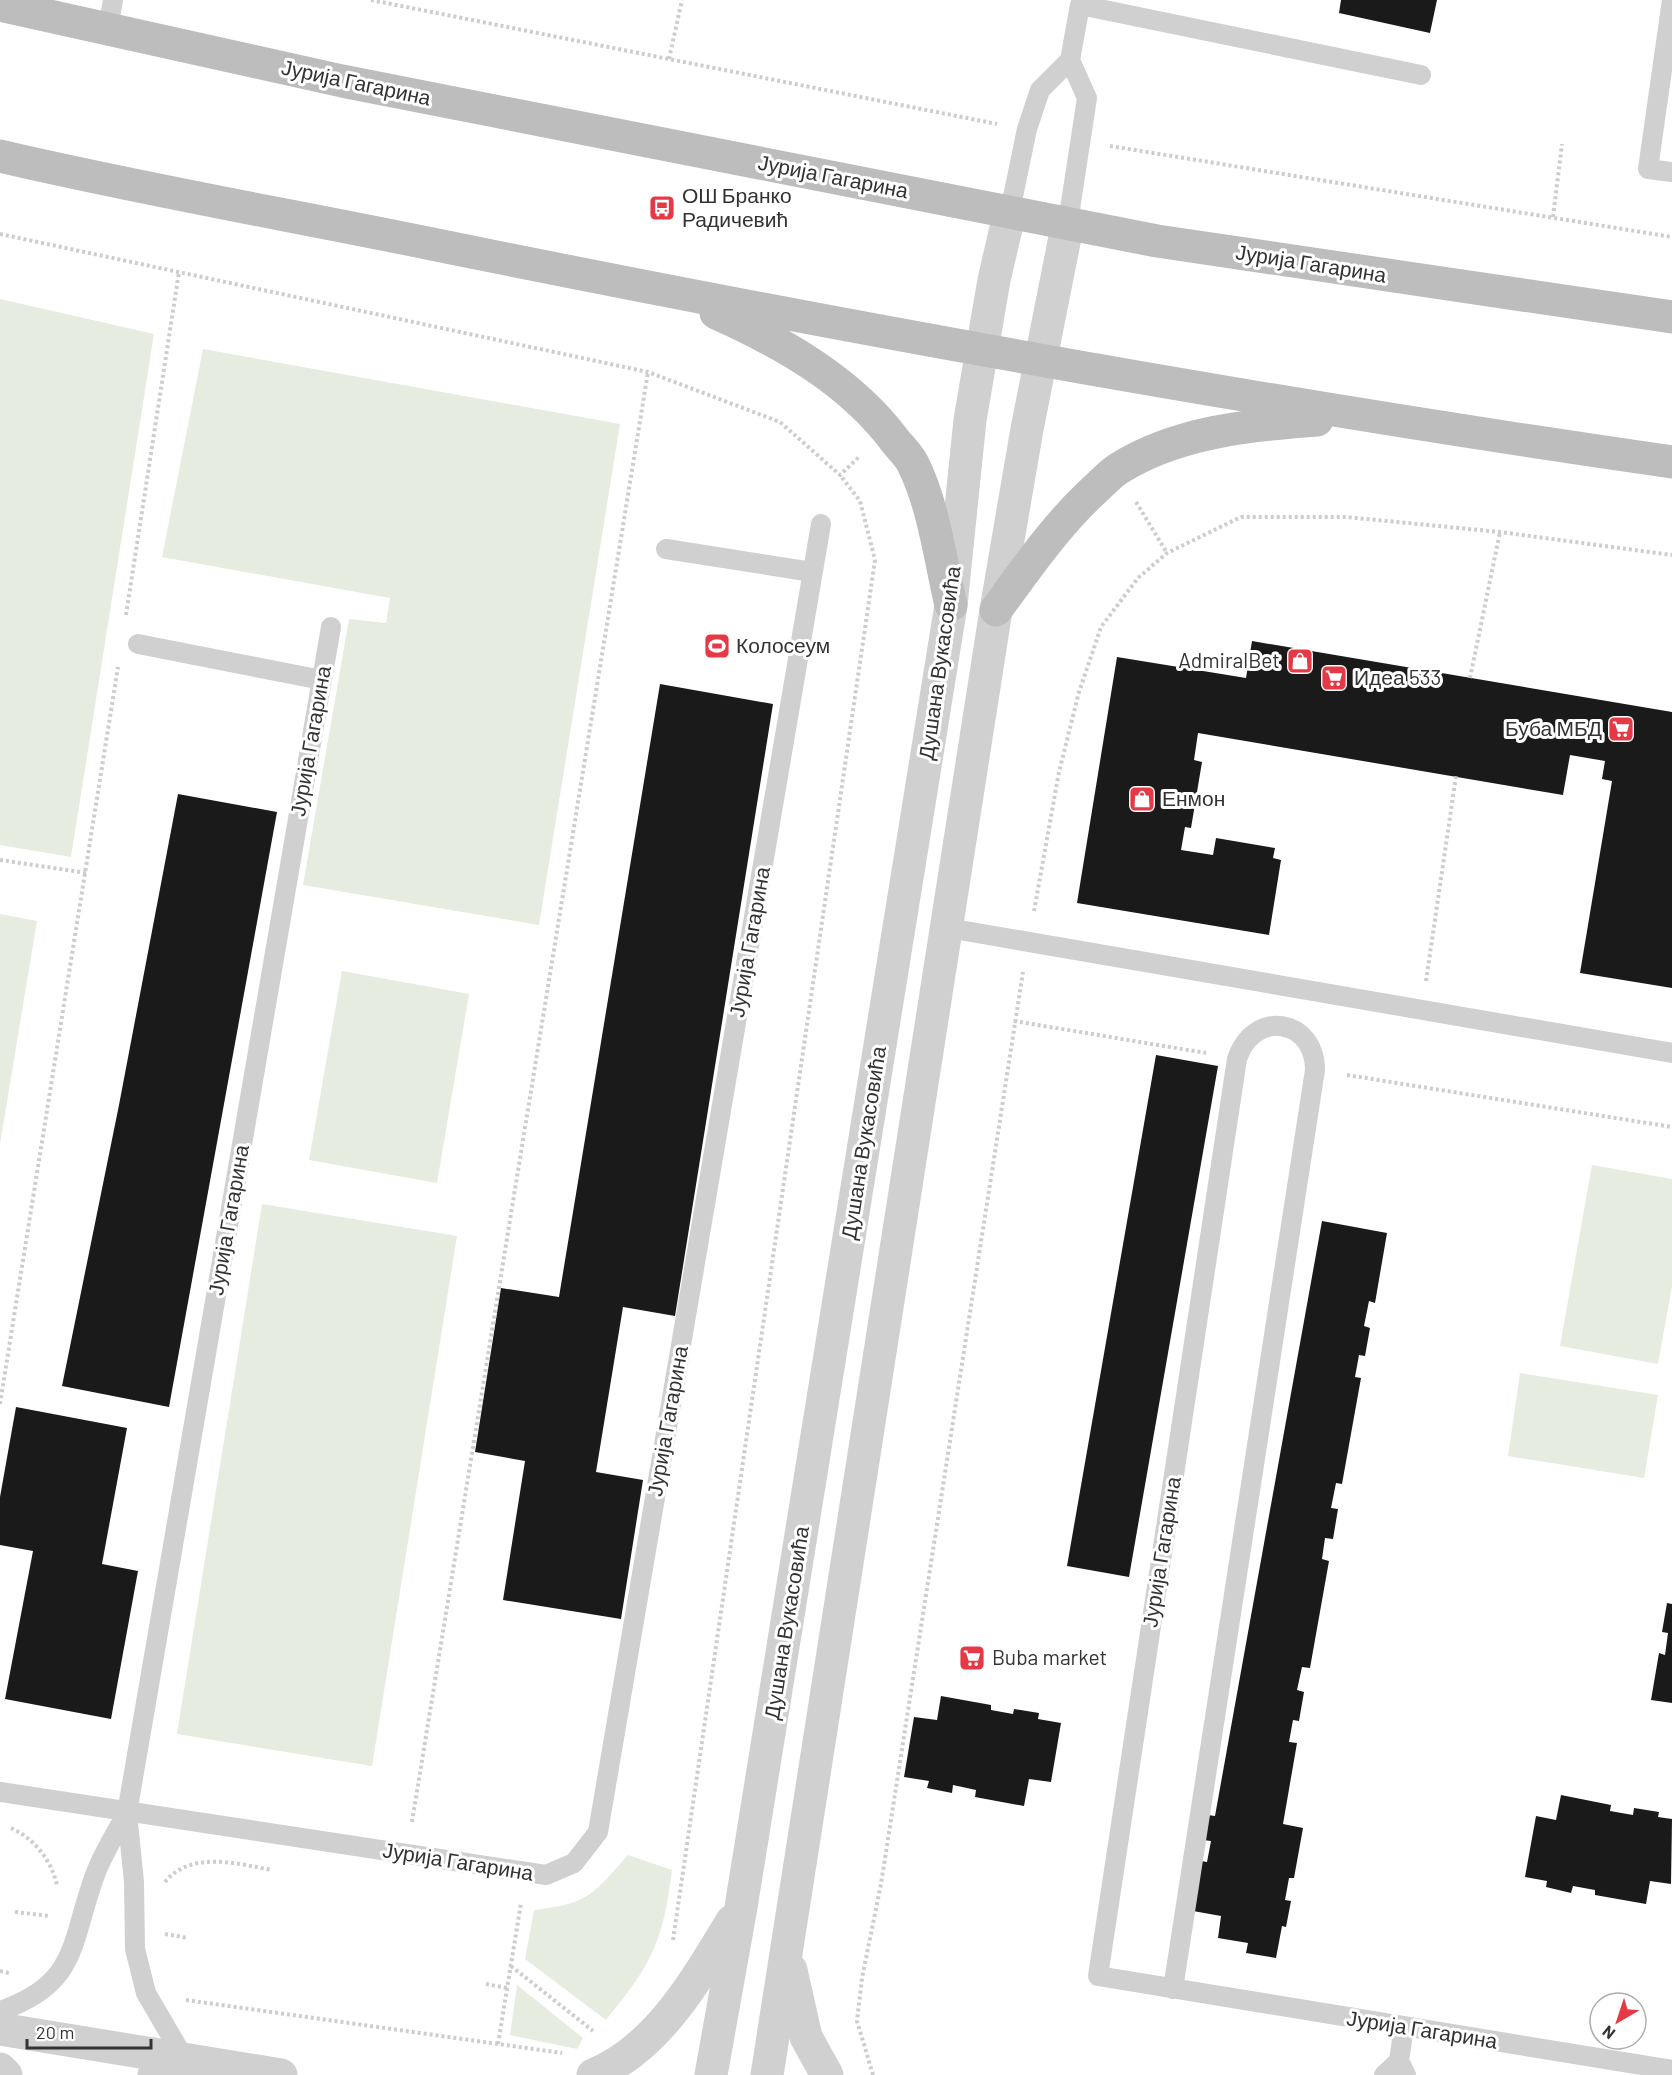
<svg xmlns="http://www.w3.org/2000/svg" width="1672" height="2075" font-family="Barlow,sans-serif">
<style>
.green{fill:#e6ecdf}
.building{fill:#1a1a1a}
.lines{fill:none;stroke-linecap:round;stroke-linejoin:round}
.path{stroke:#cdcdcd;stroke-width:4;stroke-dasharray:3 3;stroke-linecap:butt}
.service{stroke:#d0d0d0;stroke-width:20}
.minor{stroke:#d0d0d0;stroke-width:33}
.tertiary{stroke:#d0d0d0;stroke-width:33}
.secondary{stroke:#bdbdbd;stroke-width:33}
.labels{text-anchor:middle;stroke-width:6;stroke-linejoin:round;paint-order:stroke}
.street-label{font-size:21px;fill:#333;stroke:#fff}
.poi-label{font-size:21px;fill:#333;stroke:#fff;text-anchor:start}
</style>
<rect width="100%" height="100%" fill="#fff"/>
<path class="green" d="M0,299L154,334L71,857L0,845Z
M203,349L620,424L539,925L303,885L349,619L386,623L390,598L162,557Z
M0,914L37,921L0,1144Z
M342,971L469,994L437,1183L309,1160Z
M1592,1165L1672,1179V1286L1658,1364L1560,1346Z
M262,1204L457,1236L372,1766L177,1734Z
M1520,1373L1658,1395L1644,1478L1508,1456Z
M628,1855L672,1870C663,1942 652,1964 606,2020L525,1959L534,1910C589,1904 593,1894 628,1855Z
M517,1985L583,2038L577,2049L510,2035Z"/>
<path class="building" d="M1341,0H1437L1430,33L1339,13Z
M1252,641L1672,712V988L1580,973L1612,781L1602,779L1605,761L1570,755L1563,795L1198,733L1194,760L1202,762L1191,828L1185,827L1181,850L1213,855L1216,838L1275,848L1273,858L1281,860L1269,935L1077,903L1117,657L1246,678Z
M660,684L773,704L675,1316L623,1307L596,1472L643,1480L621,1619L503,1600L525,1461L475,1452L501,1288L559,1297Z
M178,794L277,812L169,1407L62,1386L119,1105Z
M1156,1055L1218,1066L1129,1577L1067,1566Z
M1322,1221L1387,1233L1375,1303L1369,1301L1364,1326L1370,1328L1365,1356L1359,1355L1355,1377L1361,1378L1342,1484L1336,1483L1331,1508L1338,1509L1333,1539L1325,1538L1322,1559L1329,1561L1310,1668L1302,1667L1297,1690L1304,1692L1299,1721L1293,1720L1289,1742L1297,1743L1283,1824L1303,1828L1294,1878H1289L1285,1900L1291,1901L1286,1927L1282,1926L1276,1958L1246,1953L1248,1943L1218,1938L1221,1916L1193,1911L1201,1861L1207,1862L1211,1841L1203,1840L1208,1815L1215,1816Z
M16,1407L127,1428L102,1564L138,1571L111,1719L5,1699L33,1551L0,1545V1497Z
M1667,1603L1672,1604V1703L1651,1700L1659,1653L1665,1655L1668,1633L1662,1632Z
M941,1696L991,1705V1710L1013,1714L1014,1709L1039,1713L1038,1719L1061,1723L1051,1782L1029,1779L1024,1806L975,1797L976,1790L953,1785L952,1793L927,1788L929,1781L904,1777L914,1717L937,1720Z
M1561,1795L1611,1805L1610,1811L1633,1815L1634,1808L1659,1812L1658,1817L1672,1819L1671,1884L1650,1881L1646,1904L1595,1895V1890L1573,1886L1571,1893L1546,1887L1547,1881L1525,1877L1536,1816L1556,1820Z"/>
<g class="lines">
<path class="path" d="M371,0L997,124
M669,59L682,0
M1110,146L1672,237
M1553,217L1562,144
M0,234L648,372L780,422L840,475L860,456
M1136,502L1167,553
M126,615L179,272
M1470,678L1500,532
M0,860L87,873
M1034,911L1059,772L1079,692L1101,627L1138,578L1167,553L1241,517H1346L1500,532L1672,555
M1426,981L1456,776
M1014,1021L1206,1053
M1347,1075L1672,1127
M0,1404L118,667
M412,1822L648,372
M11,1828C35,1839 51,1860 57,1885
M165,1882C191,1850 238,1864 272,1870
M15,1912L50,1916
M165,1934L188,1938
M673,1940L875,560L860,501L840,475
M511,1966L593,2031
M0,1971L9,1973
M486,1984L507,1988
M186,2000L562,2053
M498,2044L521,1903
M873,2075L857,2021L862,1978L881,1884L1023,972"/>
<path class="service" d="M1672,0L1648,169L1672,172
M108,29L113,0
M1070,60L1080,5L1421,75
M1010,211L1027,129L1040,90L1070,60L1087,98L1068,222
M666,549L812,572
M138,644L322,680
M948,928L1672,1053
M0,1792L546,1875L574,1863L598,1832L821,524
M1173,1989L1315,1070C1315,1018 1253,1009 1237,1059L1098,1976C1289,2008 1480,2040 1672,2070
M0,2011C80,1983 70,1942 95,1875C103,1853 116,1833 127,1813
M1404,2027L1399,2061L1406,2075
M185,2060L146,1993L135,1949L134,1882L127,1813L331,627
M1384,2075L1399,2061"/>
<path class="minor" d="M0,2069L6,2075
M154,2075L185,2060"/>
<path class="tertiary" d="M791,1970L806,2037L827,2075
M0,2029L281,2075
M593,2075C659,2048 696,1979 732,1921
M711,2075L741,1907L951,605L970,420L994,280L1010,211
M767,2075L996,610L1027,429L1068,222"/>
<path class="secondary" d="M0,5L342,81L1157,241L1672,317
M0,156C141,189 285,214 427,243C840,327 1255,402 1672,462
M716,313C783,343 851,381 896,442C902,449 909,456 913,464C934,506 940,559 951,605
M996,610C1026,569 1054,528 1091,493C1100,485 1109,475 1118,469C1176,432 1250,425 1317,420"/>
</g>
<defs>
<symbol id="bus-square" viewBox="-11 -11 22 22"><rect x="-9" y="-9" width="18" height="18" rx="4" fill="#e63946" stroke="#fff"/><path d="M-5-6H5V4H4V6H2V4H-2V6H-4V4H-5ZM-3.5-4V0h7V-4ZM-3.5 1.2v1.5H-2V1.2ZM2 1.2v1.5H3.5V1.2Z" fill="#fff"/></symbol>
<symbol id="stadium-square" viewBox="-11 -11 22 22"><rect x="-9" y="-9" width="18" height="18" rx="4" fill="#e63946" stroke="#fff"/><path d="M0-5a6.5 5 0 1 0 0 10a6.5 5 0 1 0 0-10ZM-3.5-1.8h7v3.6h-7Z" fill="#fff"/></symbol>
<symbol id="shop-square" viewBox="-11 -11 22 22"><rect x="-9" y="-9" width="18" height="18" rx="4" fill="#e63946" stroke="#fff"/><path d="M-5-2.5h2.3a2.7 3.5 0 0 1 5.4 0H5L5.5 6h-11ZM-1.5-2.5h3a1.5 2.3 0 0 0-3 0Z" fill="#fff"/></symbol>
<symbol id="supermarket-square" viewBox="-11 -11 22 22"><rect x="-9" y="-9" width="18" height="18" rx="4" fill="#e63946" stroke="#fff"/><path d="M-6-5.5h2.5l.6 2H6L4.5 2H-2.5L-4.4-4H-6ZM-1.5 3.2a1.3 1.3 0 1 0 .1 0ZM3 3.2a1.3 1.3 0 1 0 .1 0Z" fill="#fff"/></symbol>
</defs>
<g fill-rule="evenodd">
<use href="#bus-square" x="647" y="193" width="30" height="30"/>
<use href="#stadium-square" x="702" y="631" width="30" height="30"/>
<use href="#shop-square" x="1285" y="646" width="30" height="30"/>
<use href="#supermarket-square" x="1319" y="663" width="30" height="30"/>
<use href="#supermarket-square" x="1606" y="714" width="30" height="30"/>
<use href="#shop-square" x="1127" y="784" width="30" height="30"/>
<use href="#supermarket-square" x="957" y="1643" width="30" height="30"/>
</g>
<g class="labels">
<g class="street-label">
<text transform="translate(356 83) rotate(12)" y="7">Јурија Гагарина</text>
<text transform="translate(833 177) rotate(11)" y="7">Јурија Гагарина</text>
<text transform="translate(1311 264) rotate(9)" y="7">Јурија Гагарина</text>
<text transform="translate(940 663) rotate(-82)" y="7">Душана Вукасовића</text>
<text transform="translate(311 741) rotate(-80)" y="7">Јурија Гагарина</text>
<text transform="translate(750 942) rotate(-80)" y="7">Јурија Гагарина</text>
<text transform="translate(864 1143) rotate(-81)" y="7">Душана Вукасовића</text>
<text transform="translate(229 1220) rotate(-80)" y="7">Јурија Гагарина</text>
<text transform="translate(668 1421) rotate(-80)" y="7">Јурија Гагарина</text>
<text transform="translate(1162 1552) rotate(-81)" y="7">Јурија Гагарина</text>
<text transform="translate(787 1623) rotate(-81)" y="7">Душана Вукасовића</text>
<text transform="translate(458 1862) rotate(9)" y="7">Јурија Гагарина</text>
<text transform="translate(1422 2030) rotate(9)" y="7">Јурија Гагарина</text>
</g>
<g class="poi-label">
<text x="682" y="203">ОШ Бранко<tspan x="682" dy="24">Радичевић</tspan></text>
<text x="736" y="653">Колосеум</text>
<text x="1280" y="668" text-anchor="end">AdmiralBet</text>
<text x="1354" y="685">Идеа 533</text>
<text x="1602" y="736" text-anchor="end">Буба МБД</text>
<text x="1162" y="806">Енмон</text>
<text x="992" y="1665">Buba market</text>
</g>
</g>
<g transform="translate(1618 2021) rotate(219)"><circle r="28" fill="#ffffff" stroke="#adadad" stroke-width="1.5"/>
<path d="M0-4.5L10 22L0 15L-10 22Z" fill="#e63946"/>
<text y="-9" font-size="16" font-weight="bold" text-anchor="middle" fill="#333333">N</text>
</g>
<path d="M27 2039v9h124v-9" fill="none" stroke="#333333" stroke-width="3"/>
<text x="36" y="2039" font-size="18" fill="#333333" stroke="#ffffff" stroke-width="4.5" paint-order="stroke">20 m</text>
</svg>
